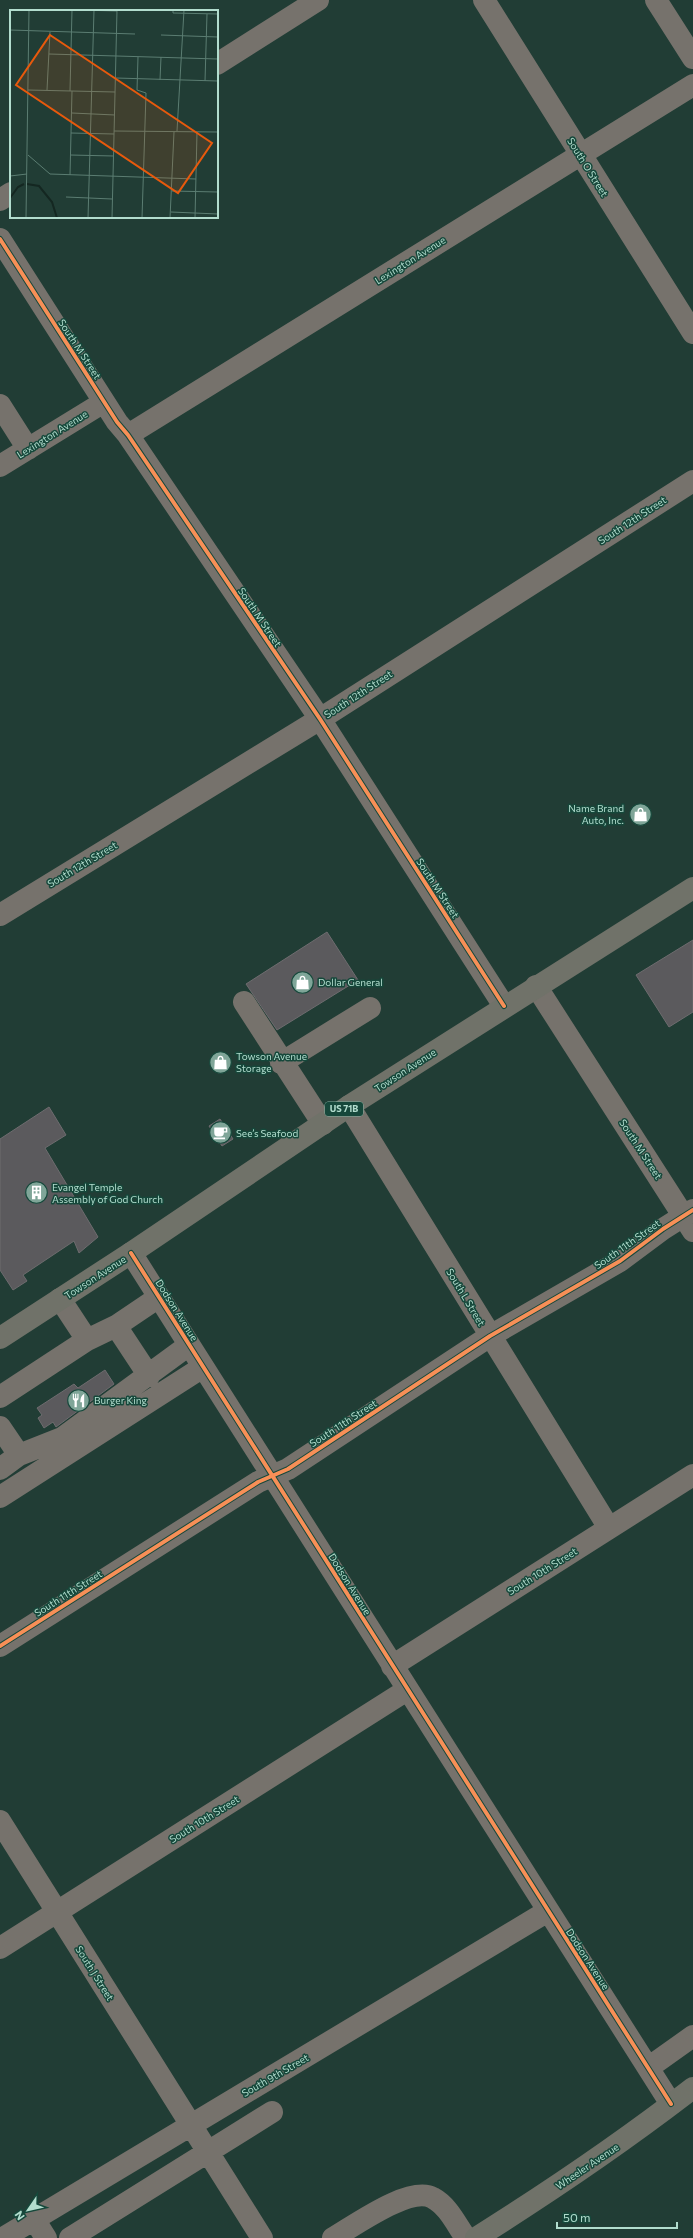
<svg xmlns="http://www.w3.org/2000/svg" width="693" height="2238" font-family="Commissioner,sans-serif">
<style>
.building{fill:#5b5a5d;stroke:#6e6c6f}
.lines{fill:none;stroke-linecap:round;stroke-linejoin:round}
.minor{stroke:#76726c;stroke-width:22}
.major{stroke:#707269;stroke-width:22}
.cycleway-casing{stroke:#16483b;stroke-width:6}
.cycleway{stroke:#f78f57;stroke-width:4}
.labels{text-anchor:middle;stroke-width:3;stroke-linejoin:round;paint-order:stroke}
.shield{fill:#16483b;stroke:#83b0a2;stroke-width:1}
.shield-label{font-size:9px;font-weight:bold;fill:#b2ddce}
.street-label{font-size:10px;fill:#b2ddce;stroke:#16483b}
.poi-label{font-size:10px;fill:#b2ddce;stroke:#16483b;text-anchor:start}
.inset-river{fill:none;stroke:#142721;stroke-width:2}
.inset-road{fill:none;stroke:#5b7d72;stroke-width:1}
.view{fill:#e8590c;fill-opacity:0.15;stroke:#e8590c;stroke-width:2}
.inset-edge{fill:none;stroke:#b2ddce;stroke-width:2}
</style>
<rect width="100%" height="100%" fill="#213d35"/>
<path class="building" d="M327,932L358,980L277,1030L246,984Z
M693,940V1012L669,1027L636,975Z
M49,1107L66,1135L45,1148L98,1237L79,1253L74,1241L23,1275L27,1281L13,1290L0,1270V1139Z
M220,1119L233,1139L222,1146L209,1126Z
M105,1370L114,1384L56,1427L53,1422L44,1428L38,1418L42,1415L37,1408L74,1384L78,1388Z"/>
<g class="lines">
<path class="minor" d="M484,0L693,333
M656,0L693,58
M217,64L318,0
M0,200L11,193
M0,239L117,422L128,435L320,719L504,1006
M0,405L28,449
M128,435L693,85
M0,466L104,402
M0,915L320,719L693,481
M536,986L693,1231
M244,1002L323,1124
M281,1063L370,1008
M349,1106L609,1528
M131,1253L671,2104
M60,1299L87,1340L116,1326L159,1297
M116,1326L149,1376
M0,1397L87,1340
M0,1427L19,1455
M0,1469L19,1455L62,1438L189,1345
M0,1497L203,1367
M0,1646L258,1482L288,1469L490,1336L620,1261L663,1229L693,1210
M392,1666L693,1475
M0,1821L262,2238
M0,1948L407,1690
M648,2068L693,2036
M34,2219L46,2238
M3,2238L548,1911
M70,2238L272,2112
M333,2238C354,2226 410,2185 433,2198C448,2206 456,2224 466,2238"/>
<path class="major" d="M0,1338L131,1253L349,1106L693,888
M476,2238C551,2191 623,2142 693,2088"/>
<defs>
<path id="cycleway" d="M0,239L117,422L128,435L320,719L504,1006
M131,1253L671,2104
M0,1646L258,1482L288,1469L490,1336L620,1261L663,1229L693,1210"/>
</defs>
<use href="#cycleway" class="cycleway-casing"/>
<use href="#cycleway" class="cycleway"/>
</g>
<defs>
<symbol id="shop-disc" viewBox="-11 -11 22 22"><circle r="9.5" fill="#7fa598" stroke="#16483b"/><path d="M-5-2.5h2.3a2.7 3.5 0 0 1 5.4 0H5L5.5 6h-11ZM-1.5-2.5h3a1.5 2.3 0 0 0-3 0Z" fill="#fff"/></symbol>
<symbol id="cafe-disc" viewBox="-11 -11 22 22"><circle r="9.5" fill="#7fa598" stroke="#16483b"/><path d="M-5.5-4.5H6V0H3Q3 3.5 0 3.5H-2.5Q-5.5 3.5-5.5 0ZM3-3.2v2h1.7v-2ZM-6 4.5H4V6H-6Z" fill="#fff"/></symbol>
<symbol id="building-disc" viewBox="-11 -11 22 22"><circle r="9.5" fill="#7fa598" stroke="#16483b"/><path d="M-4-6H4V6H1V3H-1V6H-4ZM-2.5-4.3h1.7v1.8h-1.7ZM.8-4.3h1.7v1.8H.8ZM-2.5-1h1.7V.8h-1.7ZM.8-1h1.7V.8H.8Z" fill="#fff"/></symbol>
<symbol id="restaurant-disc" viewBox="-11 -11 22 22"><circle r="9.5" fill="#7fa598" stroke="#16483b"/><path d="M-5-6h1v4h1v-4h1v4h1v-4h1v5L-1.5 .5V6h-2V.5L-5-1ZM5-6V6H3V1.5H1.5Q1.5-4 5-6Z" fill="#fff"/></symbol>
</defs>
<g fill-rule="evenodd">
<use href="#shop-disc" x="628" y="802" width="25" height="25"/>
<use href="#shop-disc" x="290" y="970" width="25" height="25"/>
<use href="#shop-disc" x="208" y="1050" width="25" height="25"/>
<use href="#cafe-disc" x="208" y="1120" width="25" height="25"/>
<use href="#building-disc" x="24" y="1180" width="25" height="25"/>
<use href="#restaurant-disc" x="66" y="1388" width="25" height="25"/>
</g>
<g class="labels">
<rect class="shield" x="325" y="1102" width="38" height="14" rx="3"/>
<g class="shield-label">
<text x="344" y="1112">US 71B</text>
</g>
<g class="street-label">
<text transform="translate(588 167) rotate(58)" y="4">South O Street</text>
<text transform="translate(410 260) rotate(-32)" y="4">Lexington Avenue</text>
<text transform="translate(80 349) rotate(57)" y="4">South M Street</text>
<text transform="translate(52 434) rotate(-32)" y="4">Lexington Avenue</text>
<text transform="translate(632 520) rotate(-33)" y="4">South 12th Street</text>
<text transform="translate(260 617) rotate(56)" y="4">South M Street</text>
<text transform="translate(358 694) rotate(-33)" y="4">South 12th Street</text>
<text transform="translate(82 864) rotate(-31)" y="4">South 12th Street</text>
<text transform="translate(438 888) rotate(57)" y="4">South M Street</text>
<text transform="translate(405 1070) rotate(-33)" y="4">Towson Avenue</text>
<text transform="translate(641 1149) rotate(57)" y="4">South M Street</text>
<text transform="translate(627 1244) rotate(-35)" y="4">South 11th Street</text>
<text transform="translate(95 1277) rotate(-33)" y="4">Towson Avenue</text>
<text transform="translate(466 1297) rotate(59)" y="4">South L Street</text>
<text transform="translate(177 1310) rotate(58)" y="4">Dodson Avenue</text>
<text transform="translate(343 1423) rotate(-33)" y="4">South 11th Street</text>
<text transform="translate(542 1571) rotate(-32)" y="4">South 10th Street</text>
<text transform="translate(350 1584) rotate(58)" y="4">Dodson Avenue</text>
<text transform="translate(68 1593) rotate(-32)" y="4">South 11th Street</text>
<text transform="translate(204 1819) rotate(-32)" y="4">South 10th Street</text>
<text transform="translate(588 1959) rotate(57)" y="4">Dodson Avenue</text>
<text transform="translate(95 1973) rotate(58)" y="4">South J Street</text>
<text transform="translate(275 2075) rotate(-30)" y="4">South 9th Street</text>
<text transform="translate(587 2166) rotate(-34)" y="4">Wheeler Avenue</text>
</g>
<g class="poi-label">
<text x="624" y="812" text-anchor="end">Name Brand<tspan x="624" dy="12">Auto, Inc.</tspan></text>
<text x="318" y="986">Dollar General</text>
<text x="236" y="1060">Towson Avenue<tspan x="236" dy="12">Storage</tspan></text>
<text x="236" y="1137">See’s Seafood</text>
<text x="52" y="1191">Evangel Temple<tspan x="52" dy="12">Assembly of God Church</tspan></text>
<text x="94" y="1404">Burger King</text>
</g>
</g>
<g transform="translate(10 10)">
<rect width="208" height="208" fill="#213d35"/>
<path class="inset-river" d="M17,174L29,176L42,192L47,208M0,188L8,177L14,174"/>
<path class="inset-road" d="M70,0L107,1M163,0V3L208,4M0,20L125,24M151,25L208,27M39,44L208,49M128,47L127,80L136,83L132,208M106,68L208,71M150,70L151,47M195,71L197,4M18,80L105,82M37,80L40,22M60,81L62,0M62,103L105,105M104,121L208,122M167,121L174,0M61,123L104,124M18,145L40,164L186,169M60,145L104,146M60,165L62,81M0,166L17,164M162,181L208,182M56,187L102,189M161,202L208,204M16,208L19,0M78,208L84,0M102,208L107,0M160,208L164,122M185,208L187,122"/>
<path class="view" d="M40,25L202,133L168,183L6,75Z"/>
<rect width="208" height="208" class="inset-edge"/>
</g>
<g transform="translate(28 2210) rotate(236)" stroke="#16483b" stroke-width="3" paint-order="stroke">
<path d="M0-3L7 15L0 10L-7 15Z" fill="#b2ddce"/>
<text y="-6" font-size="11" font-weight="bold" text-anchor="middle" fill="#b2ddce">N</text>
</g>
<path d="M557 2222v6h120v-6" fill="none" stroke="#b2ddce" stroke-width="2"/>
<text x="563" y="2222" font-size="12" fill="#b2ddce" stroke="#16483b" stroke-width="3" paint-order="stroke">50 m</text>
</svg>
